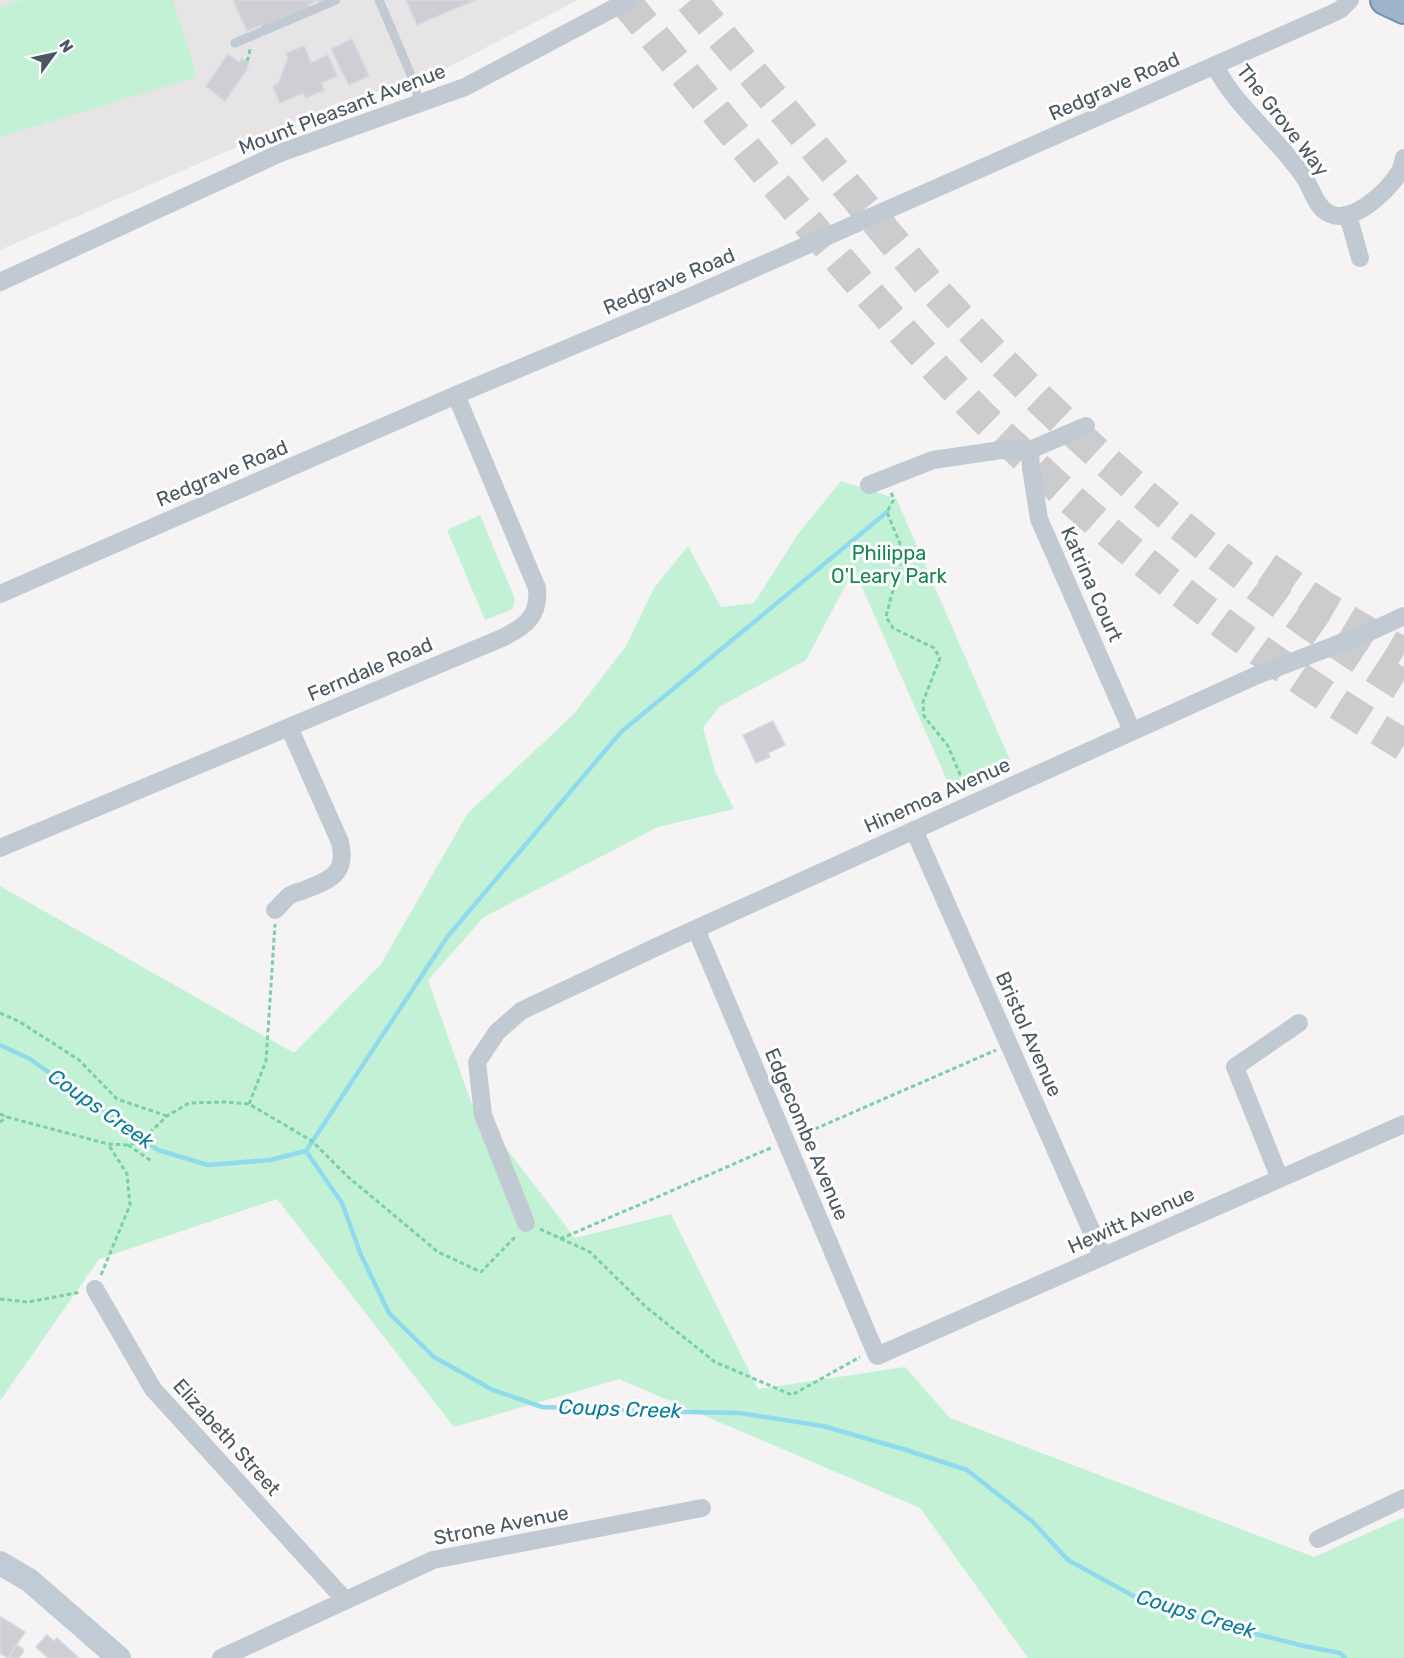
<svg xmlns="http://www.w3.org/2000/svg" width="1404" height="1658" font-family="Rubik,sans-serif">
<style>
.education{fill:#e6e4e5}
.green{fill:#c3f1d5}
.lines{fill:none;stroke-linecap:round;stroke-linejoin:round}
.stream{stroke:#90daee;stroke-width:4.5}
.building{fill:#cdcfd5;stroke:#d7d9de;stroke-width:1.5}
.motorway-tunnel{stroke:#caccce;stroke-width:32;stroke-dasharray:32 16;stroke-linecap:butt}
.trunk-casing{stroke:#7690ad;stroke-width:32}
.path{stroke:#7ad0a6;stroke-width:3;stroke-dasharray:4.5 3;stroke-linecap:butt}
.service{stroke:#c1cad2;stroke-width:9}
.minor{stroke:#c1cad2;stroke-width:18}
.secondary{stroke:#c1cbd6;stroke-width:24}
.trunk{stroke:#9fb4c9;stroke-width:28}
.labels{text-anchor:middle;stroke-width:6;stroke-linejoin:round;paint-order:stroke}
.street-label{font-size:20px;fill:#4a5661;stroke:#fff}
.park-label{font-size:20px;fill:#17864f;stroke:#fff}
.water-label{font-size:21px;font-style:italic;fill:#0c7c9b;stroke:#fff}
</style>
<rect width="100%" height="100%" fill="#f5f3f3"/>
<path class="education" d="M0,0H578L431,76L340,102L0,250Z"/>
<path class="green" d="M23,0H173L197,77L0,137V7Z
M841,481L891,497L890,500L896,498L1013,767L953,794L854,569L806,660L719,707L703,728L715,771L734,809L658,827L484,917L428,980L471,1102L575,1238L671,1214L758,1389L905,1367L950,1418L1314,1557L1404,1517V1658H1028L920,1508L619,1379L454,1427L277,1199L99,1259L0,1401V886L294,1053L381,964L468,813L573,715L626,646L654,588L688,546L721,607L754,603L798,534Z
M480,515L515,599L513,609L485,620L447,530Z"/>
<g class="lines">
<path class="stream" d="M0,1045L30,1059L158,1150L208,1165L270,1160L306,1151L342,1203L361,1255L389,1313L434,1357L493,1390L542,1407L641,1411L739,1413L823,1426L903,1449L967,1470L1033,1522L1068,1560L1137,1598L1228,1627L1304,1646L1340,1653L1345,1658
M306,1151L448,936L621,732L887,512"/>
</g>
<path class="building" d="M233,0H325L318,3L317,0L308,5L309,8L262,28L261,25L247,31Z
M406,0H475L417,25Z
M352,39L369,76L349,85L331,49Z
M304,46L311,63L328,55L337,76L321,83L324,90L306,98L303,93L280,103L273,86L278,84L288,58L286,53Z
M228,54L239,62L242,58L249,63L247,67L248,68L225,101L206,86Z
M773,721L785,745L768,753L770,757L756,763L743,735Z
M1,1617L25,1632L8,1658L0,1653V1619Z
M47,1635L54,1641L57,1638L79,1658H48L36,1647Z
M17,1645L24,1650L19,1658H9Z"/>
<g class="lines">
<path class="motorway-tunnel" d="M624,0C738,137 848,278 972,406C997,432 1024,456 1051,481C1161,582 1276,668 1404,745
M691,0L933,289C1072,441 1229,578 1404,686
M1267,568L1321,605L1404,654"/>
<defs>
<path id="trunk" d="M1385,0L1404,9"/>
</defs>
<use href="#trunk" class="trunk-casing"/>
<path class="path" d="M247,61L249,56L250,48
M891,493L894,499L887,512L905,556L891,597L886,617L893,628L934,648L940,658L923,702L924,716L948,746L962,779L963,791
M0,1013L20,1022L79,1060L117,1099L167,1116
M249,1104L266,1061L275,924
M0,1114L7,1117L108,1144L128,1145L142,1140L167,1116L189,1103L226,1102L249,1104L312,1141L347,1176L438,1252L481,1272L517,1235
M0,1122L7,1117
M801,1135L996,1050
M128,1145L153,1162
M540,1229L590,1252L646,1307L715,1362L792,1395L860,1357
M560,1239L773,1147
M101,1275L130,1205L127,1174L108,1144
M0,1299L28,1302L81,1292"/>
<path class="service" d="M379,0L414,82L419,104
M235,43L336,0"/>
<path class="minor" d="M1215,66C1237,109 1277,137 1304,177C1313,190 1315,207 1330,214C1354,224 1389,190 1400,171C1402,167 1403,162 1404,158
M1348,215L1360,258
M0,282L280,153L465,87L629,0
M1030,450L1031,468L1039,519L1132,731
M869,485L933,460L1001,450H1030L1086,426
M0,594L456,395L694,295L1331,14L1341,9L1350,0
M914,830L1103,1257
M0,848L502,638C525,627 540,616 537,588L456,395
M275,910C280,906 284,900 289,896C292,894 298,892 302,891C328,880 348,876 340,842L289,727
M696,929L877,1356L1404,1124
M1280,1179L1235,1067L1299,1023
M526,1223L483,1115L477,1062L497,1032L521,1011L667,942L1255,676L1367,633L1404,616
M95,1289L153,1389L345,1600
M1318,1539L1404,1498
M221,1658L433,1560L702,1508"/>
<path class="secondary" d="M0,1563L29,1580L119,1658"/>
<use href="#trunk" class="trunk"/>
</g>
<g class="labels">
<g class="street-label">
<text transform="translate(1114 86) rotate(-24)" y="7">Redgrave Road</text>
<text transform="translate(342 109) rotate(-21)" y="7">Mount Pleasant Avenue</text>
<text transform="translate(1283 120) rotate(52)" y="7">The Grove Way</text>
<text transform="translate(669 281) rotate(-23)" y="7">Redgrave Road</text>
<text transform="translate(222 473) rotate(-23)" y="7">Redgrave Road</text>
<text transform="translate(1092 584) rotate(66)" y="7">Katrina Court</text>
<text transform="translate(370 669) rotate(-23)" y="7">Ferndale Road</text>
<text transform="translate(937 795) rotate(-24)" y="7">Hinemoa Avenue</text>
<text transform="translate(1029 1034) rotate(66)" y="7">Bristol Avenue</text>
<text transform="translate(807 1134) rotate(67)" y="7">Edgecombe Avenue</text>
<text transform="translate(1131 1220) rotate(-24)" y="7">Hewitt Avenue</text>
<text transform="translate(227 1437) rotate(48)" y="7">Elizabeth Street</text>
<text transform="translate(501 1525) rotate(-11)" y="7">Strone Avenue</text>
</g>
<g class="park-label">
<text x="889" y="560">Philippa<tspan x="889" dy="23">O'Leary Park</tspan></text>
</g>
<g class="water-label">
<text transform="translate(101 1109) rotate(35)" y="7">Coups Creek</text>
<text transform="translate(620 1409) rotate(2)" y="7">Coups Creek</text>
<text transform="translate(1196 1614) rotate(17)" y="7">Coups Creek</text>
</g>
</g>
<g transform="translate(54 54) rotate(57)" stroke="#ffffff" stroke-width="4.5" paint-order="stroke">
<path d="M0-4.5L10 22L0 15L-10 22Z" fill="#4a5661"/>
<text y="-9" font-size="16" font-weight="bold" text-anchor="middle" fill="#4a5661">N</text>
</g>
</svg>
